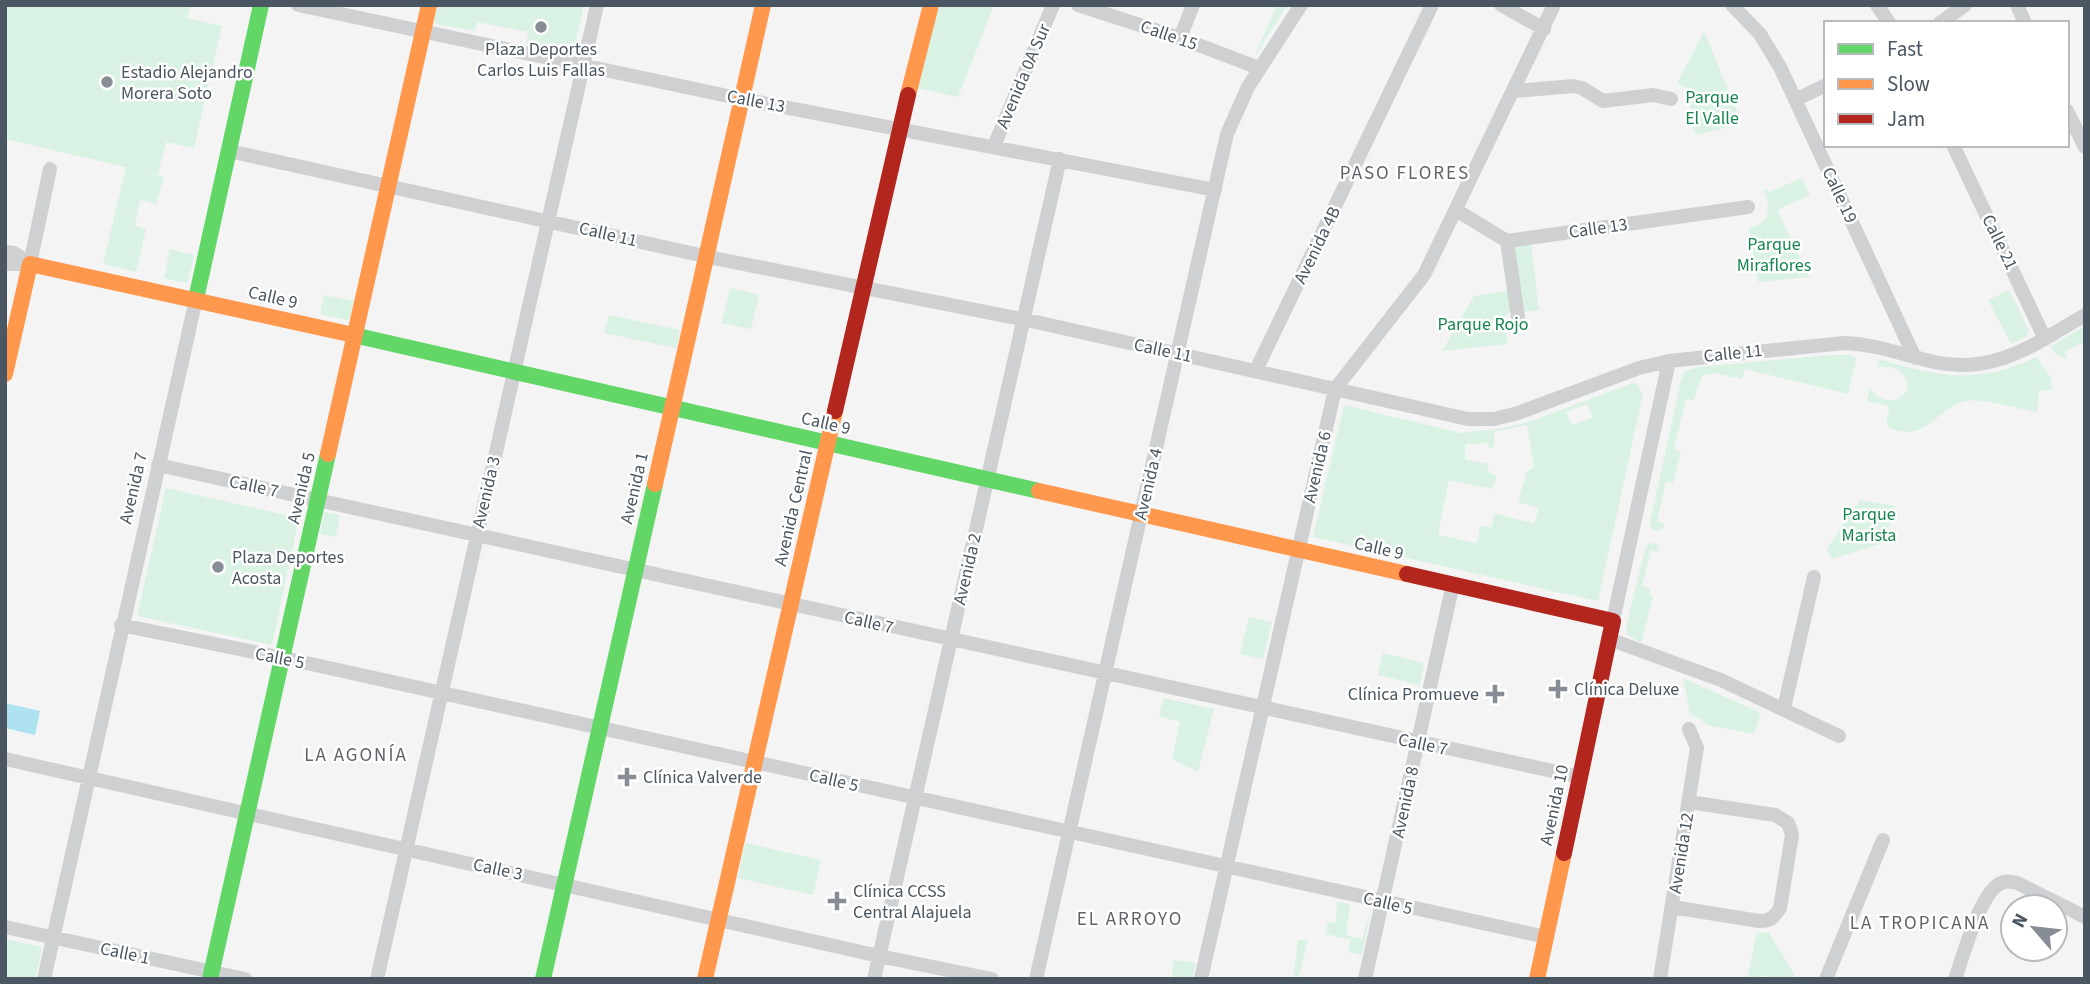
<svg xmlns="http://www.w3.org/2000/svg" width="2090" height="984" font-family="'Source Sans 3',sans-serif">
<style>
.green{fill:#d9f2e3;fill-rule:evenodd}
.water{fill:#aee2f0}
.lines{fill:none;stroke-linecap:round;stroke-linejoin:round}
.street{stroke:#ced0d2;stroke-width:14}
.fast{stroke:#63d668;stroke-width:16}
.slow{stroke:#ff974d;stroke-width:16}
.jam{stroke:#b3261e;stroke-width:16}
.poi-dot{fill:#868d94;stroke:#fff;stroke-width:2.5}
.labels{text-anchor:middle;stroke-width:5;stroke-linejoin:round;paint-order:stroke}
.street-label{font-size:18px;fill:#4a5661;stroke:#fff}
.poi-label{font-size:18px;fill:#4a5661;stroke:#fff;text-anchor:start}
.park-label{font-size:18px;fill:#17864f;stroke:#fff}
.neighbourhood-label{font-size:19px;letter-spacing:2px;fill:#5f6368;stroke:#fff}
</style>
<rect width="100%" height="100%" fill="#f4f4f4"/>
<path class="green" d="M5,5H190L187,18L222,26L194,148L166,142L158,174L150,173L164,177L156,204L140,200L135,226L146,229L136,272L103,264L126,167L5,139Z
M437,5H584L573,53L526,43L528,32L477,22L475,31L436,24L434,21Z
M936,5H994L958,97L917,88Z
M1277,5H1287L1257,53L1256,52Z
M1704,31L1737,112L1731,115L1736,125L1696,135C1694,129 1689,118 1690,112C1691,97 1696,89 1677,84Z
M1802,178L1810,195L1777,210L1809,277L1758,282L1749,228C1770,224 1771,207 1764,190L1766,189L1769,192Z
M1531,244L1539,310L1522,312L1514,247Z
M170,249L194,255L188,281L185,283L164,278Z
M730,288L759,295L751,329L722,323Z
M1509,290L1512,311L1504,316L1508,344L1442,351L1474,296Z
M2009,290L2029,330L2026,337L2011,344L1988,300Z
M324,295L354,301L350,318L347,320L320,314Z
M609,315L680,330L676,348L604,333Z
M2085,326V342L2065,351L2067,359L2057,355L2050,347Z
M1832,355H1851L1856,359L1848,394L1745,369L1742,379L1714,373L1702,376L1694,400L1686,399L1674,449L1681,451L1673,483L1666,482L1657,521L1665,524L1663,528L1658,531L1651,528L1650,523L1681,380L1685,371L1698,367Z
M2036,357L2050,376L2052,390H2039L2037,412C2019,409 1982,398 1967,401C1935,407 1927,445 1888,427L1886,420L1889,413L1888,406L1867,401L1870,388C1880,403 1896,405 1907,391C1910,371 1894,365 1877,367L1879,359C1936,377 1980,385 2036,357Z
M1635,382L1643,394L1598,601L1313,537L1344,405L1461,433L1496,429L1529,422ZM1587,404L1593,417L1572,425L1566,412ZM1527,425L1534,467L1527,472L1518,502L1539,508L1534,524L1494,513L1492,527L1480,526L1477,543L1438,535L1449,480L1492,489L1497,476L1489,472L1487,464L1465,459V444L1486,443L1490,448L1494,447V432Z
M166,488L299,518L272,645L137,616Z
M1860,500L1895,506L1885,542L1832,559L1827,549Z
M324,512L340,515L336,537L320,534Z
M1650,543L1657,544L1659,547L1658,552L1651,550L1642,586L1650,588L1649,594L1653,596L1641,643L1628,635L1626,627L1646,546Z
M1249,617L1272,622L1263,659L1240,654Z
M1383,653L1424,663L1420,685L1378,675Z
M1683,678L1761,713L1754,734L1707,725L1699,718L1690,714Z
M1164,698L1214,709L1198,772L1172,759L1180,722L1159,716Z
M745,843L821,860L813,895L738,878Z
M1337,902L1350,904L1346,935L1362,939L1371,909L1362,955L1348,952L1351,940L1326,934L1327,922L1336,923Z
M1757,932L1769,933L1797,979H1771L1762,975L1756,979H1747Z
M5,939L42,947L35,979H5Z
M1298,940H1308L1298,979H1293Z
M1173,960L1196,963L1192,979H1172Z"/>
<path class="water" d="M5,703L40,711L35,735L5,728Z"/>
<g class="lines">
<path class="street" d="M298,5L742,99L1215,190
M1078,5L1180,38L1259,68
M1501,5L1544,29
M1732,5L1760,34L1780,67L1915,358
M1877,5L1889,23
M2017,5L2025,23
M1940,23L1965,5
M1180,38L1193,5
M1514,91L1573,86L1582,88L1603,101L1653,95L1671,99
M1795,100L1826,85
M2067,111L2085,147
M1953,145L2045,339
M994,146L1053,5
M229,151L718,259L1036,322L1468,419H1494L1518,413L1639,368L1669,361L1844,343C1875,344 1904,355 1934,362C1995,375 2035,344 2085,315
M1456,210L1507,241L1748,207
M1507,241L1519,324
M5,252L14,253L30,264
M5,264H30
M30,264L50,169
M1256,370L1432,5
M158,465L1580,777
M1613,621L1669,361
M121,625L293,660L1546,937
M1609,639L1721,680L1839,736
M1784,708L1814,577
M5,759L879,956L992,979
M1672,907L1759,921C1770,921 1774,918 1780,908L1792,835L1788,823L1775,815L1689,802
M5,927L245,979
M44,979L196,299
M377,979L597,5
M874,979L1060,159
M1036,979L1227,134L1248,87L1301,5
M1201,979L1335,389L1424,275L1554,5
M1365,979L1453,584
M1660,979L1697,748L1689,729
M1826,979L1883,840
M1955,979C1963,957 1980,892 2001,883C2006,880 2012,882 2017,883L2085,917"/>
<path class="fast" d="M196,299L261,5
M349,334L1039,491
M210,979L328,454
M543,979L655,484"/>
<path class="slow" d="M908,95L931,5
M5,374L30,264L349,334
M328,454L429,5
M655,484L763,5
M1039,491L1407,574
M705,979L835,411
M1537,979L1564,853"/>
<path class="jam" d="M835,411L908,95
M1407,574L1613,621L1564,853"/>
</g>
<g class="poi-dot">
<circle cx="541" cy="27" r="7"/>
<circle cx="107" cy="82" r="7"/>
<circle cx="218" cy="567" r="7"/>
<path d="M1554.5 678.5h7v7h7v7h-7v7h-7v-7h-7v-7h7z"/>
<path d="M1491.5 683.5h7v7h7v7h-7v7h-7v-7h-7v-7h7z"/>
<path d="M623.5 766.5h7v7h7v7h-7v7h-7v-7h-7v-7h7z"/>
<path d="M833.5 890.5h7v7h7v7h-7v7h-7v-7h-7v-7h7z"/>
</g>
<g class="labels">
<g class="street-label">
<text transform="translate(1169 35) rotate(19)" y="6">Calle 15</text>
<text transform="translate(1023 76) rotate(-67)" y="6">Avenida 0A Sur</text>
<text transform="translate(756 101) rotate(11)" y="6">Calle 13</text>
<text transform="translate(1840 195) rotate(65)" y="6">Calle 19</text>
<text transform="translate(1598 228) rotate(-8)" y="6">Calle 13</text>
<text transform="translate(608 234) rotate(13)" y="6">Calle 11</text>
<text transform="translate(2000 242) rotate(64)" y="6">Calle 21</text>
<text transform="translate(1317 245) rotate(-64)" y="6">Avenida 4B</text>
<text transform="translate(273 297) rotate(13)" y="6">Calle 9</text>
<text transform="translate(1163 350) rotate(12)" y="6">Calle 11</text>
<text transform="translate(1733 353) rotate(-6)" y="6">Calle 11</text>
<text transform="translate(826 423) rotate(13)" y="6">Calle 9</text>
<text transform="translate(1317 467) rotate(-77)" y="6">Avenida 6</text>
<text transform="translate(1148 484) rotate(-77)" y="6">Avenida 4</text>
<text transform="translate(254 486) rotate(12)" y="6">Calle 7</text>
<text transform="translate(133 488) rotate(-77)" y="6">Avenida 7</text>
<text transform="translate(301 488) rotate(-77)" y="6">Avenida 5</text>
<text transform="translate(634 488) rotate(-77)" y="6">Avenida 1</text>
<text transform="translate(486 492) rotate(-77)" y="6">Avenida 3</text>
<text transform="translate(793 508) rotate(-77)" y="6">Avenida Central</text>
<text transform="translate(1379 548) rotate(13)" y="6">Calle 9</text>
<text transform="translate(967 569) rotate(-77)" y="6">Avenida 2</text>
<text transform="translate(869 622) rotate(13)" y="6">Calle 7</text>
<text transform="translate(280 658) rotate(11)" y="6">Calle 5</text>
<text transform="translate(1423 744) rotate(12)" y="6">Calle 7</text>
<text transform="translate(834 780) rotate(13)" y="6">Calle 5</text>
<text transform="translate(1405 802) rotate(-78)" y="6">Avenida 8</text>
<text transform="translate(1554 805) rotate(-78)" y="6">Avenida 10</text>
<text transform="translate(1681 853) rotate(-81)" y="6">Avenida 12</text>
<text transform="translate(498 869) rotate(12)" y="6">Calle 3</text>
<text transform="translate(1388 903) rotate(13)" y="6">Calle 5</text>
<text transform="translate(125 953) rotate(12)" y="6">Calle 1</text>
</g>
<g class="poi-label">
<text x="541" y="55" text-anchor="middle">Plaza Deportes<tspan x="541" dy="21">Carlos Luis Fallas</tspan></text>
<text x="121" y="78">Estadio Alejandro<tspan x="121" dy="21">Morera Soto</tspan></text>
<text x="232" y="563">Plaza Deportes<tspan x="232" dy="21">Acosta</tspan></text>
<text x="1574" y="695">Clínica Deluxe</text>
<text x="1479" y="700" text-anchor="end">Clínica Promueve</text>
<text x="643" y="783">Clínica Valverde</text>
<text x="853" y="897">Clínica CCSS<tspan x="853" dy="21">Central Alajuela</tspan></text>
</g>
<g class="park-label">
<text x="1712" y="103">Parque<tspan x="1712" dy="21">El Valle</tspan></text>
<text x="1774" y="250">Parque<tspan x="1774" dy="21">Miraflores</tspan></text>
<text x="1483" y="330">Parque Rojo</text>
<text x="1869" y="520">Parque<tspan x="1869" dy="21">Marista</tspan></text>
</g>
<g class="neighbourhood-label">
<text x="1405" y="179">PASO FLORES</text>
<text x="356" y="761">LA AGONÍA</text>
<text x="1130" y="925">EL ARROYO</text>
<text x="1920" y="929">LA TROPICANA</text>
</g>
</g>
<rect width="2090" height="984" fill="none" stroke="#4a5661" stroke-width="14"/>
<rect x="1824" y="21" width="245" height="126" fill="#ffffff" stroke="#b7bbc0" stroke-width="2"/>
<rect x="1838" y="44" width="35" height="10" fill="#63d668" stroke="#b7bbc0" stroke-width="2"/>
<text x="1887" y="56" font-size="21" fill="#4a5661">Fast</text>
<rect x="1838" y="79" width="35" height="10" fill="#ff974d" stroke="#b7bbc0" stroke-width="2"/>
<text x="1887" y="91" font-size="21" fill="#4a5661">Slow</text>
<rect x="1838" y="114" width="35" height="10" fill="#b3261e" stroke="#b7bbc0" stroke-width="2"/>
<text x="1887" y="126" font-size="21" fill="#4a5661">Jam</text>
<g transform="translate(2034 928) rotate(298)"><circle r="33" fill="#ffffff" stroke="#b7bbc0" stroke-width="2"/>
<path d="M0-5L12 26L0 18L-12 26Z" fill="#868d94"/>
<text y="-10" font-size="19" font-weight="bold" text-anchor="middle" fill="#4a5661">N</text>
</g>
</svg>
